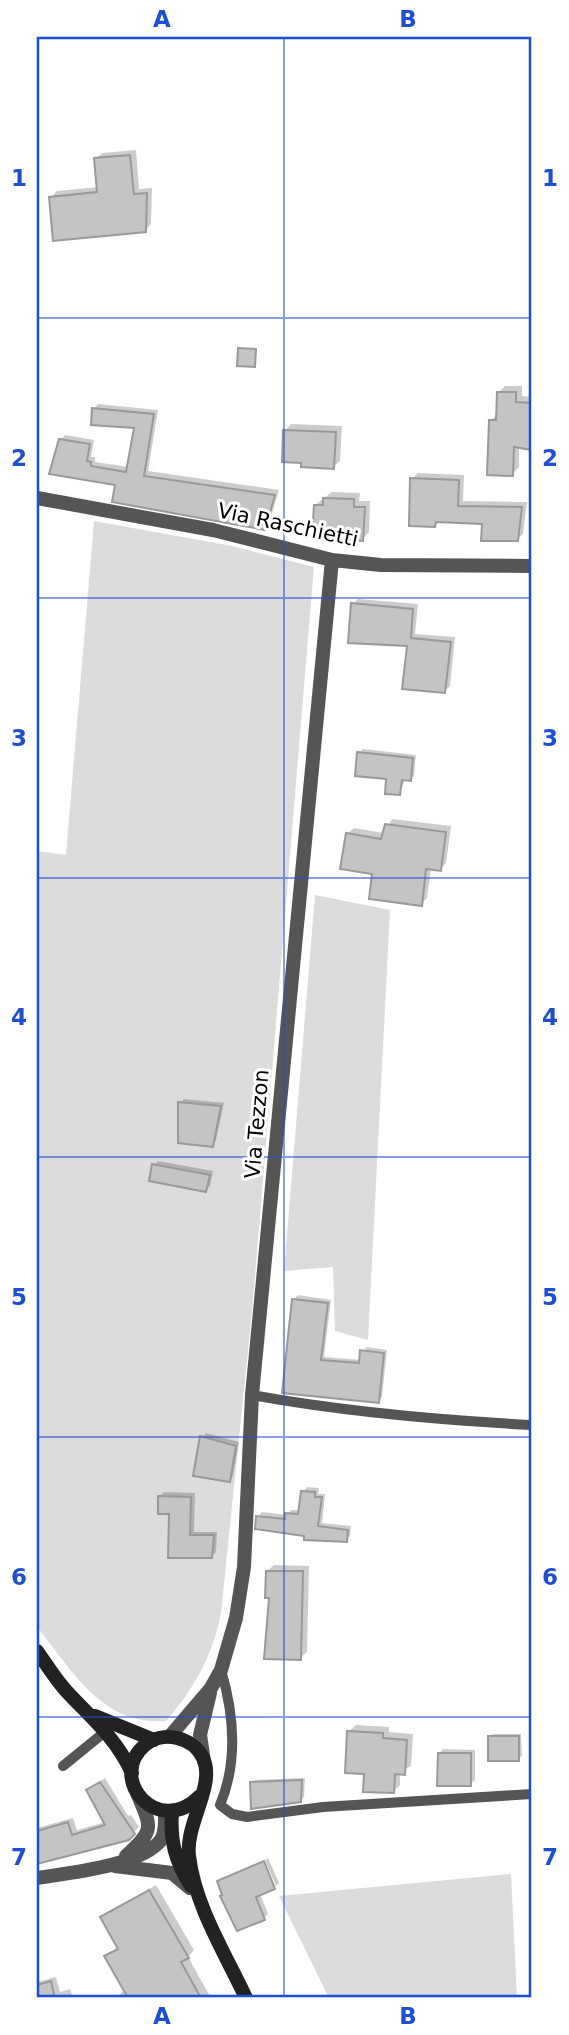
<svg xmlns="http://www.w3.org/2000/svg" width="569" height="2035" font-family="'DejaVu Sans',sans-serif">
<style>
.green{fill:#dcdcdc}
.shadow{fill:#0003}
.building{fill:#c4c4c4;stroke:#999;stroke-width:2}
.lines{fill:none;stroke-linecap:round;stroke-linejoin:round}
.lane{stroke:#555;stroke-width:10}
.street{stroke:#555;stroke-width:14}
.secondary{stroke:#222;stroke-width:14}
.grid{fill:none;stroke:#1d4ed8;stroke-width:2;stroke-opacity:0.55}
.labels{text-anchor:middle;stroke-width:6;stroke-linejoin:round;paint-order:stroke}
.street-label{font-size:21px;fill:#000;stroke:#fff}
.neatline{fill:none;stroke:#1d4ed8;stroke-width:2.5}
.grid-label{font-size:23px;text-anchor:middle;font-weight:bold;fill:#1d4ed8}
</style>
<rect width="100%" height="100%" fill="#fff"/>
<path class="green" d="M94,521L232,546L314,567L252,1312L221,1613C213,1655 194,1689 166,1721C102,1726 73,1671 37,1627V851L66,855Z
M315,895L390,910L368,1340L335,1331L333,1267L284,1271Z
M511,1874L517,1998H329L279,1896Z"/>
<path class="shadow" d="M136,150L139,189L152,188L151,224L145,230L51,197L57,191L98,187L96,159L102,153Z
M505,386H522V396L532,397V449L519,446V467L512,474L491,421L497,414L499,392Z
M98,404L158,410L148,471L279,490L269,523L264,528L117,483L52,472L60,440L65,435L94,440L91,457H95V462L129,467L136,427L94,409Z
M291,424L342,426L340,461L333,467L285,431Z
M418,473L464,475L463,501L527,502L523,534L517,539L483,522L439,521L435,525L412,479Z
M332,492L360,493L359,501H370L369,532L362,539L315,505Z
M358,599L418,604L415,634L455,637L450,686L445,691L409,644L353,604Z
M363,749L416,755L414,776L405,779L400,793L388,778L359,753Z
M392,819L451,826L446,863L440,869L431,868L427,898L421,904L374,873L348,833L354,828L384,833Z
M184,1099L224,1103L216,1140L212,1145L180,1103Z
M158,1161L213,1171L210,1186L206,1190L154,1165Z
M298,1295L331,1300L324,1357L361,1360L366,1347L387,1350L382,1397L378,1401L284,1391L294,1299Z
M206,1433L239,1442L233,1476L229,1480L202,1437Z
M307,1487L319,1488L318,1494H325L322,1523L351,1526L350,1536L346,1540L306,1534L258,1517L262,1512L287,1515L291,1510H300L303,1492Z
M164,1492L195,1493L194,1532H217L216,1552L212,1556H169L171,1513L160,1496Z
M274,1565L309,1566L307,1652L300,1658L270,1630L267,1571Z
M356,1725L389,1727V1732L413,1734L411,1766L400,1772V1785L393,1792L349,1731Z
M493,1734H521L522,1756L518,1759L490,1737Z
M443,1749L475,1750V1780L470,1784L439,1754Z
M105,1778L128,1816L131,1815L139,1827L128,1838L37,1863V1828L73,1818L77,1830L106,1822L88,1790Z
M305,1778L304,1797L300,1801L251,1783L255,1780Z
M268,1858L279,1883L276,1886L265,1860Z
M262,1861L273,1888L260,1894L268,1914L264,1918L224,1894L219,1881Z
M156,1885L194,1950L188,1957L211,1998H116L125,1989L107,1957L119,1947L102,1917Z
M56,1977L60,1992L70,1989L73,1998H37V1982Z"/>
<path class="building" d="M130,155L134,194L147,193L146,232L53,241L49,197L97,192L94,158Z
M238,348L256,349L255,367L237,366Z
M497,392H516V402L532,403V450L514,447L513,476L487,475L489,420H496Z
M92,408L154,414L144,476L275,495L265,530L112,502L115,485L49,474L59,439L90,444L87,461L91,462V466L126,472L134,428L91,425Z
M283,430L336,432L334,469L301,467V463L282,462Z
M410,478L459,480L458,506L522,507L518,541H481L482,524L436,522L435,527L409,526Z
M323,498L354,499V507H365L363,541L312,538L314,505H323Z
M351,603L413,609L411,638L451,642L445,693L402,689L407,646L348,643Z
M357,752L413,758L411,781L402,780L400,795L385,794L386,779L355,776Z
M385,824L446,832L441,871L426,869L422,906L369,899L372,874L340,869L346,833L381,839Z
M178,1102L221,1106L213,1147L178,1143Z
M152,1164L210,1175L206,1192L149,1181Z
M292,1299L328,1303L321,1360L359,1363L360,1350L384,1353L379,1403L282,1393Z
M200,1436L236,1446L230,1482L193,1476Z
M301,1491L315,1492V1497H322L318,1526L348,1530L347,1542L304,1540V1536L255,1529L256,1516L285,1519V1513L298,1514Z
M158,1496L191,1497L190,1535H214L212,1558H168L169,1514H158Z
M266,1571H303L301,1660L264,1659L269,1598H265Z
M347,1731L383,1733V1738L407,1740L405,1775L395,1774L394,1793L363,1792L364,1774L345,1773Z
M488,1736H519V1761H488Z
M438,1753H471V1786H437Z
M302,1780L301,1802L251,1809L250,1782Z
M100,1782L135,1834L129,1840L37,1864V1831L68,1822L72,1835L105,1825L86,1790Z
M264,1861L275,1889L256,1897L265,1920L237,1931L220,1896L222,1895L217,1881Z
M149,1890L189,1958L181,1962L201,1998H128L104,1956L118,1949L100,1917Z
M51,1981L55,1998H37V1985Z"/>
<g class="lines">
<path class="lane" d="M252,1395C345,1412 438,1420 532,1425
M221,1670C234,1714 238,1762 220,1805L232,1814L247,1817L323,1807L532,1794
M63,1766L106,1731"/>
<path class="street" d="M37,498L213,530L332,560L381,565L532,566
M170,1736L211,1688L221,1670L236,1618L244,1567L252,1395L332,560
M204,1761L200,1735L210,1693
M126,1856C156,1829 151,1827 137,1793
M115,1866L172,1873L190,1888
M37,1878C68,1873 141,1866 161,1840C166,1832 165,1822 165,1813"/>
<path class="secondary" d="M37,1651C47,1665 57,1682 70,1695C94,1720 117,1740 132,1773
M95,1716L154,1740
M200,1796C158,1839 106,1778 145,1745C163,1730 193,1737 203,1758C216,1785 185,1824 189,1856C195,1906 225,1953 246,1998
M172,1812C170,1841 175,1861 191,1886"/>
</g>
<path class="grid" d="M284,37V1998M37,318H532M37,598H532M37,878H532M37,1157H532M37,1437H532M37,1717H532"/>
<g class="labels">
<g class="street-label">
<text transform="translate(288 525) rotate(12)" y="7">Via Raschietti</text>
<text transform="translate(257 1124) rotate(-85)" y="7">Via Tezzon</text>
</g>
</g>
<rect width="569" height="2035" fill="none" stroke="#ffffff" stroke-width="77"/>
<rect x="38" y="38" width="492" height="1958" class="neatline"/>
<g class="grid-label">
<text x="162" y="27">A</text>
<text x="408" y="27">B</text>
<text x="19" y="186">1</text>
<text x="550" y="186">1</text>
<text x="19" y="466">2</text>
<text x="550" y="466">2</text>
<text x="19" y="746">3</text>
<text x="550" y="746">3</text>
<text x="19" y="1025">4</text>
<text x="550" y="1025">4</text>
<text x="19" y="1305">5</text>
<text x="550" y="1305">5</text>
<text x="19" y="1585">6</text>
<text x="550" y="1585">6</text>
<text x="19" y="1865">7</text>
<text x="550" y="1865">7</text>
<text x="162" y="2024">A</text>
<text x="408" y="2024">B</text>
</g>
</svg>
